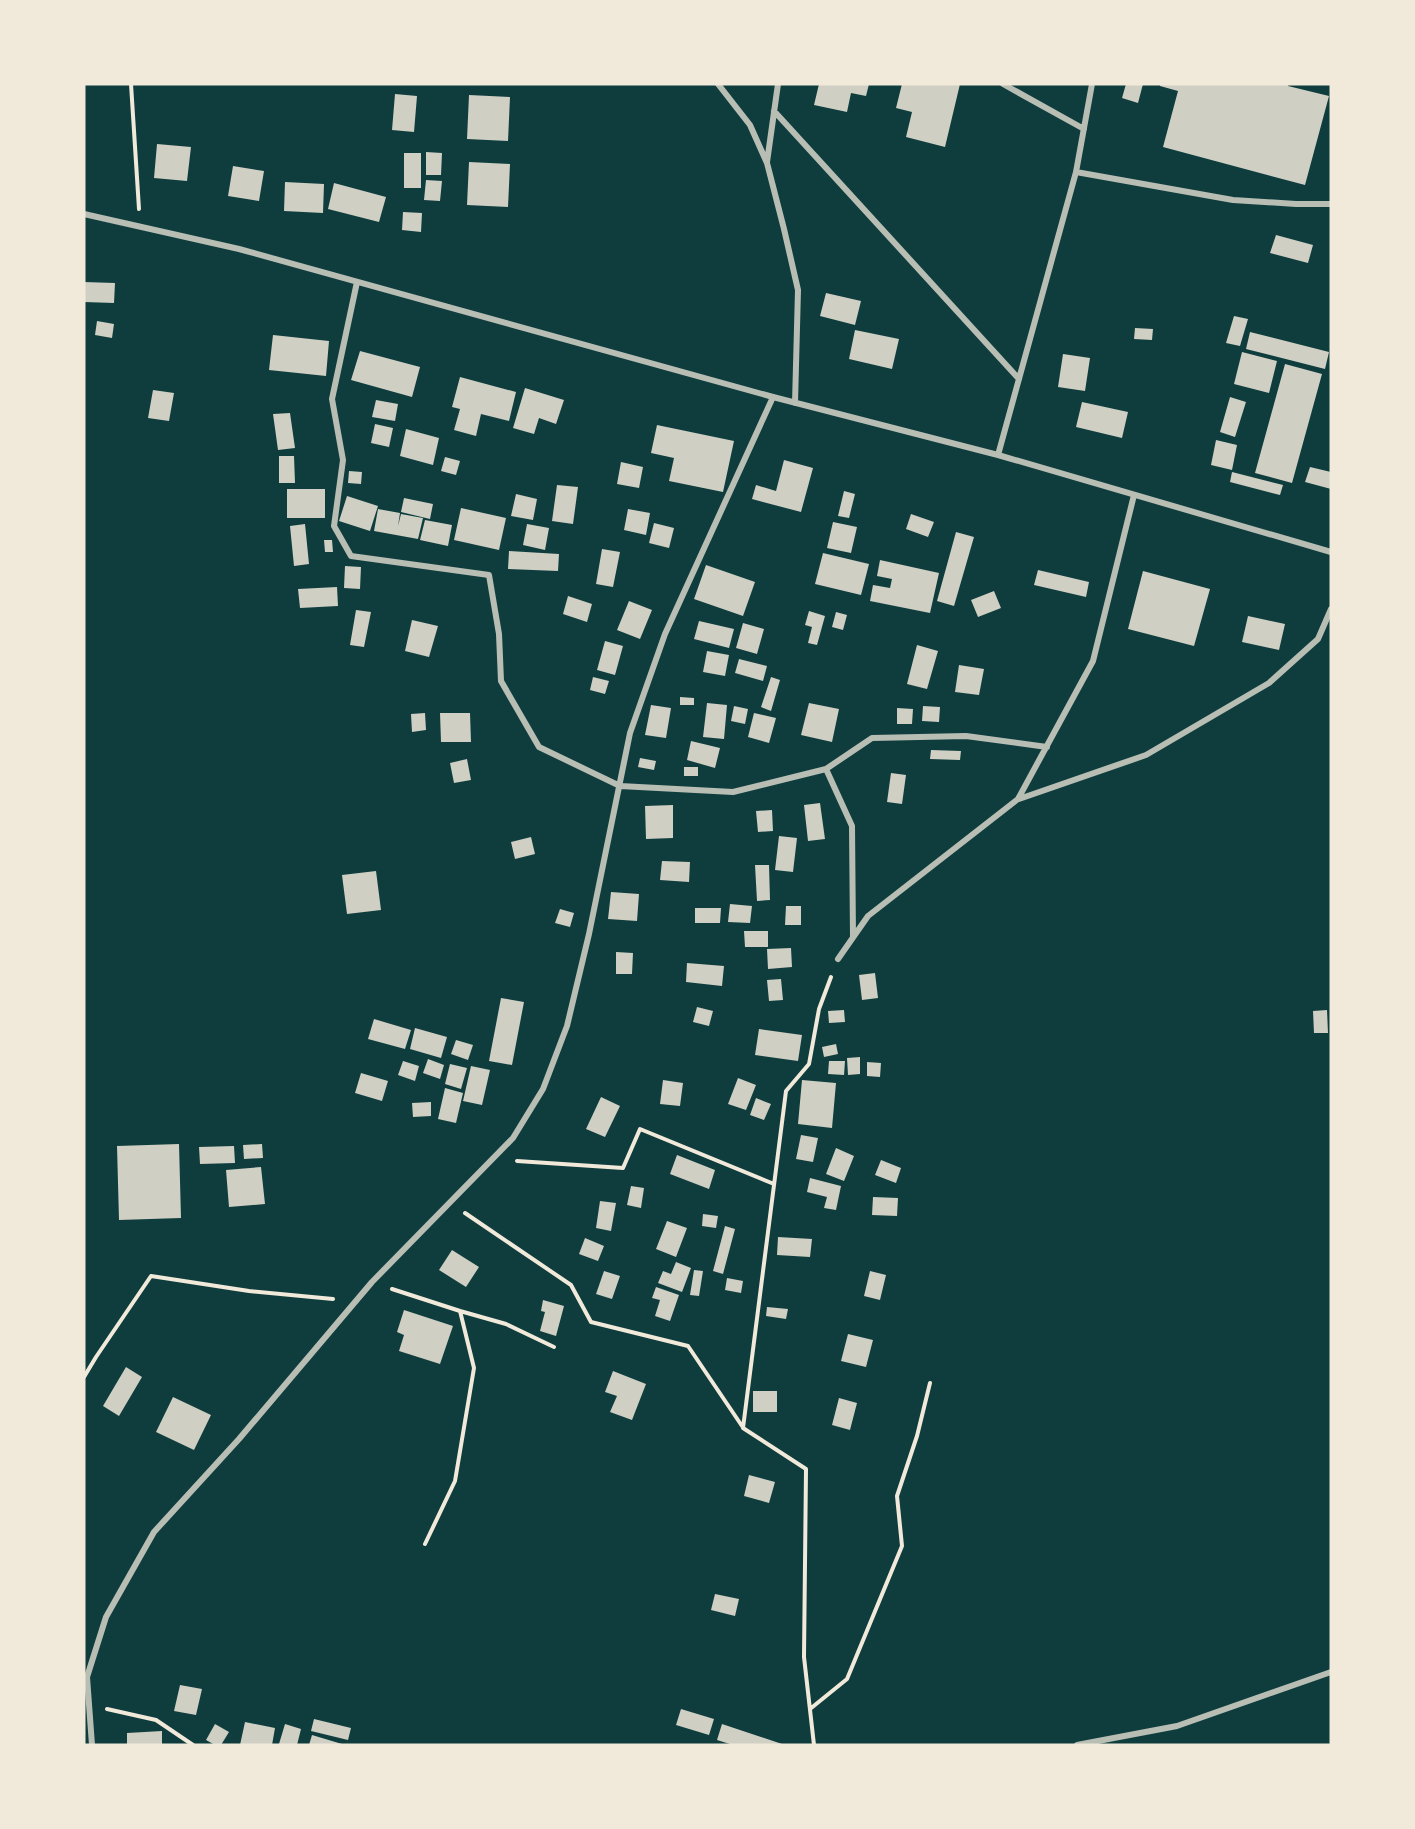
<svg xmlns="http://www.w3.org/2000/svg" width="1415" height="1829" font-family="'DejaVu Sans',sans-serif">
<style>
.building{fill:#cfcfc3}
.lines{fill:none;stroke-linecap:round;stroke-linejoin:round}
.path{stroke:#f1e9da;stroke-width:4}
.minor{stroke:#b8beb3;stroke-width:6}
</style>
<rect width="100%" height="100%" fill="#0f3d3e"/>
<path class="building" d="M819,84H869L866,96L851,93L847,112L814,105Z
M902,84H960L945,147L906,137L912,112L896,108Z
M1126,84H1143L1138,103L1122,98Z
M1160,84H1289L1288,86L1329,96L1305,185L1163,147L1178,91L1160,86Z
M395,94L417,96L414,132L392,130Z
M469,95L510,97L508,141L467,139Z
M157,144L191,147L187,181L154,178Z
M426,152L442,153L441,175H426Z
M404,153H421V188H404Z
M469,162L510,164L508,207L467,205Z
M233,166L264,171L259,201L228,196Z
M426,180L442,181L440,201L424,200Z
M285,182L324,184L323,213L284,211Z
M334,183L386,197L379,222L328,209Z
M403,212L422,213L421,232L402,230Z
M1276,235L1313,245L1308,263L1270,253Z
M84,282L115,283L114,303L84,302Z
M826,293L861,301L855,325L820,316Z
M1234,316L1248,319L1240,346L1226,343Z
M97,321L114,324L112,338L95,335Z
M1135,328L1153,329L1152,340L1134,339Z
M855,330L899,339L892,369L849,359Z
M1250,332L1329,352L1325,369L1246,349Z
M273,335L329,341L326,376L269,370Z
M360,351L420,367L412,397L351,380Z
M1242,352L1277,361L1269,393L1234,384Z
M1063,354L1090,358L1085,391L1058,387Z
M1285,364L1322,374L1292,483L1255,473Z
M460,377L516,392L509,421L481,414L476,436L454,430L460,409L452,407Z
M525,388L564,400L556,424L539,418L534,434L513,428Z
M153,390L174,393L169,421L148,418Z
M1230,397L1246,402L1235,437L1220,432Z
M376,400L398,404L395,421L372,417Z
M1082,402L1128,412L1122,438L1076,427Z
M290,413L295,448L278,450L273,414Z
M375,424L393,428L389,447L371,443Z
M657,425L734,441L723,492L669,481L674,458L651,453Z
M406,429L439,438L433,465L400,456Z
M1216,440L1237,445L1232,470L1211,465Z
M279,456H294L295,483H279Z
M445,457L460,461L456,475L441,471Z
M784,460L813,468L801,512L752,499L756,485L776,491Z
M621,462L643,467L639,488L617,484Z
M1310,467L1331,472V489L1305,482Z
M349,471L362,472L361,484L348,483Z
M1232,472L1283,485L1280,495L1230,482Z
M557,485L578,487L573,524L552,521Z
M287,489H325V518H287Z
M844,491L855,494L849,518L838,516Z
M516,494L537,499L533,520L511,516Z
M347,496L378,506L370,531L339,521Z
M404,498L433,504L430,519L401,512Z
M461,508L506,518L499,550L454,540Z
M378,509L400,513L398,526L401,514L423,518L418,539L374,531Z
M628,509L650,513L646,535L624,530Z
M911,514L934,522L928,537L906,529Z
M425,520L452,525L448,546L420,540Z
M833,522L857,527L851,553L827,548Z
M654,523L674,528L669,548L649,543Z
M305,524L309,564L294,566L290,526Z
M527,524L549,528L545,550L523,545Z
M956,532L974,537L954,606L937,601Z
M324,540H332L333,552H325Z
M602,549L620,552L613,587L596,584Z
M509,551L559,554L558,571L508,569Z
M823,553L869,564L861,595L815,584Z
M880,560L939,573L930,613L870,601L873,585L890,588L892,579L877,576Z
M706,565L755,582L743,616L694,599Z
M345,566L361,567L360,589L344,588Z
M1038,570L1089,582L1086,597L1034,585Z
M1143,571L1210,589L1194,646L1128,629Z
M337,587L338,606L300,608L298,589Z
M994,591L1001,608L978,617L971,600Z
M568,596L592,604L587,622L563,614Z
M629,601L652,610L640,639L617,630Z
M356,610L371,612L364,647L350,645Z
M809,611L825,616L817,645L808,643L812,627L805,625Z
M836,612L847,615L843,630L832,627Z
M1248,616L1285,624L1279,650L1242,642Z
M412,620L438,626L429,657L405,651Z
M699,621L734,629L729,648L694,639Z
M743,623L764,629L757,654L736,648Z
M605,641L623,646L615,675L597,670Z
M917,645L938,651L927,689L907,684Z
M707,651L729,655L725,676L703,672Z
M739,659L767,666L763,681L735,673Z
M959,665L984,669L979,695L955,692Z
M593,677L609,681L605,694L590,690Z
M771,677L780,680L771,711L761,707Z
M680,697L694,698V705H680Z
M707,703L727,705L724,739L703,737Z
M809,703L839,709L832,742L801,735Z
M651,705L671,708L666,738L645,735Z
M734,706L748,709L745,724L731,721Z
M923,706L940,707L939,722L922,721Z
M897,708L913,709L912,724H897Z
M425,713L426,730L412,732L411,714Z
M440,713H470L471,742H441Z
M754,713L776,718L769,743L748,737Z
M691,741L720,748L715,768L687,760Z
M931,750L961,751L960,760L930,759Z
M640,758L656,761L654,770L638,767Z
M467,759L471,780L454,783L450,763Z
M684,767H698V776H684Z
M891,773L906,775L902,804L887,802Z
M820,803L825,839L808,841L804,805Z
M673,805V838L646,839L645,806Z
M772,810L773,831L758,832L756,811Z
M779,836L797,838L793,872L775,870Z
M531,837L535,854L515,859L511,842Z
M662,861L690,862L689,882L660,880Z
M755,865H769L770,900L757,901Z
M376,871L381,910L347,914L342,875Z
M611,892L639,894L637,921L608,919Z
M730,904L752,906L750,923L728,922Z
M786,906H801V925H785Z
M695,908H721L720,923H695Z
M560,909L574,913L570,927L555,923Z
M744,931H768V947H745Z
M791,948L792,967L768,969L767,949Z
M616,952L633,953L632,974H616Z
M687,963L724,966L722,986L686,982Z
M875,973L878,998L862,1000L859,975Z
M781,979L783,1000L769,1001L767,980Z
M501,998L524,1002L512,1065L489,1061Z
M697,1007L713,1011L709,1026L693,1022Z
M844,1010L845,1022L829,1023L828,1011Z
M1327,1010L1328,1033H1314L1313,1011Z
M374,1019L411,1030L405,1049L368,1039Z
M415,1028L447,1037L441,1058L410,1049Z
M759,1029L802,1035L798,1061L755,1055Z
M456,1040L473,1045L468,1060L451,1054Z
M836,1044L838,1054L824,1057L822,1047Z
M860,1057V1074L848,1075L847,1058Z
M428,1059L444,1065L440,1079L423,1073Z
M403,1061L419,1066L415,1081L398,1075Z
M829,1061H845L844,1075L828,1074Z
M867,1062L881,1063L880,1077L867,1076Z
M450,1064L467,1068L461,1089L445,1084Z
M471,1066L490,1070L482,1105L463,1101Z
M361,1073L388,1081L382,1101L355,1093Z
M738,1078L756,1085L746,1110L728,1104Z
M663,1080L683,1083L680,1106L660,1104Z
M802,1080L836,1083L832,1128L798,1124Z
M445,1088L463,1093L456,1123L438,1119Z
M601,1097L620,1106L605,1137L586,1129Z
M756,1098L771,1104L764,1120L750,1115Z
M431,1102V1116L413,1117L412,1103Z
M801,1135L818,1138L813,1162L796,1159Z
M179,1144L181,1218L119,1220L117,1146Z
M262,1144L263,1158L244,1159L243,1145Z
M234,1146L235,1163L200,1164L199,1147Z
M836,1148L854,1156L844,1181L826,1174Z
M677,1155L715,1170L709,1189L670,1174Z
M881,1160L901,1168L896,1183L875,1175Z
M261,1167L265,1204L229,1207L226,1170Z
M810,1178L841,1186L836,1210L824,1208L827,1197L807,1192Z
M631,1186L644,1188L641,1208L627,1205Z
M873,1197L898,1198L897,1216L872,1215Z
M600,1201L616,1203L611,1231L596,1228Z
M703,1214L718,1216L716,1228L702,1226Z
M667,1221L687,1228L676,1257L656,1249Z
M725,1226L735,1229L723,1274L713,1271Z
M778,1237L812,1239L810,1257L777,1255Z
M585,1238L604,1246L598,1261L579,1254Z
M452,1250L479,1267L466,1287L439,1270Z
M676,1262L691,1268L682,1292L658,1283L663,1271L671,1274Z
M694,1270L703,1271L699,1296L690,1295Z
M604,1271L620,1276L612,1299L596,1294Z
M870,1271L886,1275L880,1300L864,1296Z
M727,1278L743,1281L741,1293L725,1290Z
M656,1287L679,1295L670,1321L655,1316L660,1300L652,1298Z
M543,1300L564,1306L556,1336L540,1331L545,1312L541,1311Z
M767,1307L788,1309L786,1319L766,1316Z
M404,1310L453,1326L440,1364L399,1351L404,1335L397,1332Z
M848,1334L873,1340L866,1367L841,1361Z
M126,1367L142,1377L119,1416L103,1406Z
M613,1371L646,1384L632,1420L610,1412L617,1396L605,1392Z
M753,1391H777V1412H753Z
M173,1397L211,1415L194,1450L156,1432Z
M839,1398L857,1403L850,1430L832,1425Z
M749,1475L775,1482L769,1503L744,1496Z
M715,1594L739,1599L735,1616L711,1610Z
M180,1685L202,1689L196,1715L174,1711Z
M681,1709L714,1719L709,1735L676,1725Z
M314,1719L351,1728L348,1740L311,1731Z
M245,1722L275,1728L272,1745H240Z
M215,1724L229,1732L221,1745H215L206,1740Z
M285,1724L301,1729L297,1745L279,1744Z
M722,1724L785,1745H733L717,1740Z
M162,1731V1745H127V1733Z
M312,1735L342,1744V1745H309Z"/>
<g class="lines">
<path class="path" d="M131,84L139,209
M517,1161L623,1168L640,1129L774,1184
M465,1213L571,1285L591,1322L688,1346L742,1426
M392,1289L460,1311L474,1368L455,1481L425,1544
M460,1311L506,1324L554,1347
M84,1377L96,1357L151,1276L249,1291L333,1299
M107,1709L156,1720L193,1745
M810,1709L847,1679L902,1546L897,1496L917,1436L930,1383
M814,1745L804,1657L806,1469L743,1428L786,1091L809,1064L819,1009L831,977"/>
<path class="minor" d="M718,84L750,125L767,163L784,229L798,290L795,403
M1003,84L1084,129
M774,111L1019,379
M767,162L778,84
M1076,172L1233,200L1296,204H1331
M84,214L239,249L773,397L998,455L1331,552
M357,282L332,399L343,460L334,526L351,556L489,575L499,634L501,681L539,747L620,786L733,792L826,769L872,738L966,736L1047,747
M998,455L1076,172L1092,84
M826,769L852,826L853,937
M1019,799L1146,755L1269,683L1318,639L1331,609
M838,959L868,916L1018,799L1093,661L1134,495
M92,1745L87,1677L106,1617L154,1532L239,1439L372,1282L513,1138L543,1089L567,1026L589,934L630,733L665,634L773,397
M1077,1745L1177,1726L1331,1672"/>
</g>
<rect width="1415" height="1829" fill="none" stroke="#f1e9da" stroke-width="171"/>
</svg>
